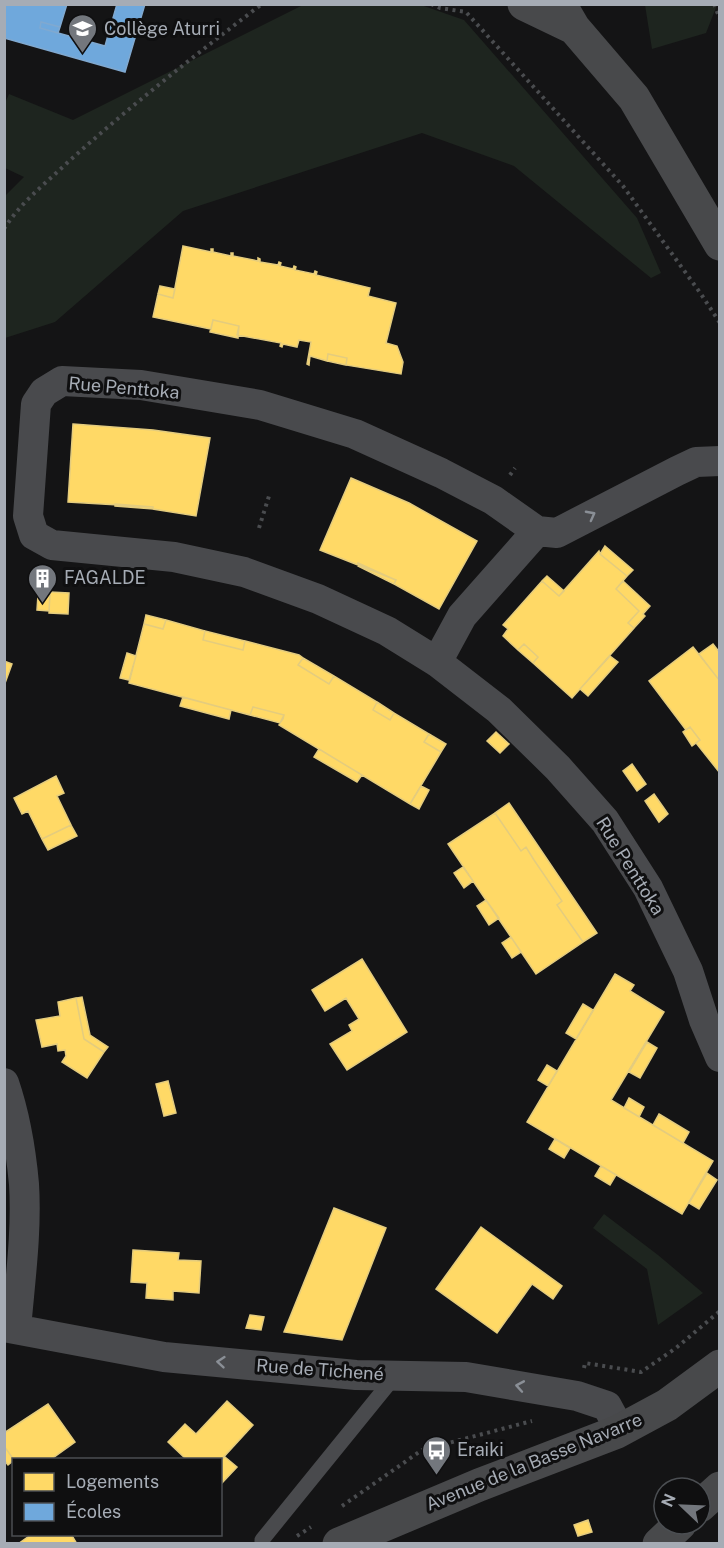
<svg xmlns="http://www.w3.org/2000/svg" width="724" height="1548" font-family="'Public Sans',sans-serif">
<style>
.green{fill:#1e251f}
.homes{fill:#ffd966;stroke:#e4cc7e;stroke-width:1.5}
.schools{fill:#6fa8dc;stroke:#80a9d0;stroke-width:1.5}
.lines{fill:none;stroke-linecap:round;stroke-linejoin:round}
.path{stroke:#4a4c4f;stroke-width:4;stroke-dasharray:3 4.5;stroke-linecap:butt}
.lane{stroke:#494a4d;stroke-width:15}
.street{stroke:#494a4d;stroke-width:30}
.secondary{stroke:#48494b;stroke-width:33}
.oneway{stroke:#8a8f96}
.labels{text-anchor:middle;stroke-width:6;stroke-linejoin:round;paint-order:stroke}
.poi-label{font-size:18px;fill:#a6acb5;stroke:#0f0f10;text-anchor:start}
.street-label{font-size:18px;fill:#a6acb5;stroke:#0f0f10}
</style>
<rect width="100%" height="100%" fill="#141415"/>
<path class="green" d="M303,5H421L464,20L637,218L661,273L651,278L514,166L422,133L183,211L55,322L5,338V196L24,177L5,168V103L9,94L73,120Z
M645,5V4L717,5L706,33L652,49Z
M604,1214L658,1255L703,1293L658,1325L647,1269L593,1228Z"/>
<path class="homes" d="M183,246L211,252V249H213V252L231,256V253H233V256L258,261V258L260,259V262L278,265L279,262L281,263L280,266L293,269L294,266L296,267L295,270L314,274L315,271L317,272L316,275L370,288L368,296L396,303L386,343L397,346L403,362L401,374L346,365L347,358L328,354L327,361L310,356L309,365L307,364L311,342L299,340L297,347L283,344L282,347L280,346L281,343L237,335L239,326L213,320L211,329L153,317L158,294L173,298Z
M160,286L175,289L173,298L158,294Z
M213,320L239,326L238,338L210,332Z
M328,354L347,358L346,365L327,361Z
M73,424L153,430L210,438L196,516L153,509V507L68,502Z
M351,478L409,503L477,541L439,609L394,584L396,580L320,550Z
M115,504L153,507V509L115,506Z
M605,546L633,570L627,576L600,554Z
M599,551L600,554L627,576L616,589L639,611L628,623L634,628L572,698L533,663L538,657L524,644L518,650L503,636L508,629L503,625L542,581L559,596Z
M358,563L396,580L394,584L358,566Z
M547,576L564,591L559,596L542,581Z
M623,581L650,606L643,614L645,616L634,628L628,623L639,611L616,589Z
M50,592L69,593L68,614L49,613Z
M38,595H50L49,611L37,610Z
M146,615L166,620L163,629L144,624Z
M166,620L205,631L203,640L243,650L245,641L299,655L303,658L298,665L329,684L334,676L377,702L373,710L390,720L394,713L429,734L424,742L441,752L410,804L279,725L284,715L253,707L250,715L129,683L144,624L163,629Z
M205,631L245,641L243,650L203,640Z
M524,644L538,657L533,663L518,650Z
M713,644L720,653L719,680L699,654Z
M693,647L720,681V773L696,743L700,740L690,727L686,730L649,681Z
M127,653L136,656L129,680L120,678Z
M610,656L618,662L588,696L580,689Z
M303,658L334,676L329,684L298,665Z
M4,661L12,664L4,686Z
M183,697L231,710L229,719L180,706Z
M377,702L394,713L390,720L373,710Z
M253,707L284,715L283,719L280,723L250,715Z
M690,727L700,740L692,746L683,732Z
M496,732L509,744L500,753L487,741Z
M429,734L446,744L441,752L424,742Z
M319,749L362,775L357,782L314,757Z
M632,764L646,784L637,791L623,771Z
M56,776L64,793L57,796L71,825L42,839L28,811L22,814L14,798Z
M421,786L429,790L419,809L410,804Z
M654,794L668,814L659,822L645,801Z
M509,803L597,933L583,942L557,905L562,901L534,860L526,847L521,851L495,813Z
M495,813L521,851L526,847L534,860L562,901L557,905L583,942L536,974L448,844Z
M71,825L77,836L48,850L42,839Z
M463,867L473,881L464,888L454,873Z
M486,900L499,918L489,925L477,906Z
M511,937L521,952L512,958L502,943Z
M362,959L407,1032L347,1070L330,1044L352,1031L349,1025L359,1019L346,998L325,1011L312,990Z
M615,974L634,985L630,991L664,1012L611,1100L713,1161L682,1214L527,1122Z
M82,997L90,1035L108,1047L104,1052L84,1039L76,998Z
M76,998L84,1039L104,1052L87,1078L62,1062L66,1056L65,1050L58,1051L57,1044L42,1047L36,1020L60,1016L58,1002Z
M583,1004L593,1010L576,1039L566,1033Z
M647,1042L657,1048L640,1078L629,1072Z
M547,1065L557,1071L548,1086L538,1080Z
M168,1081L176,1113L164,1116L156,1084Z
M629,1098L644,1107L639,1117L624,1108Z
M659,1114L689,1132L683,1143L653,1125Z
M555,1139L570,1148L564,1158L549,1149Z
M601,1166L616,1175L610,1185L595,1176Z
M707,1173L717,1180L699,1209L689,1203Z
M334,1208L386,1228L342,1340L284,1332Z
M481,1227L562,1286L553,1299L532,1284L497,1333L436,1289Z
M133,1250L179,1253L178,1260L201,1261L199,1293L173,1291V1300L146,1298L147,1283L131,1282Z
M250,1315L264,1317L261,1330L246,1328Z
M227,1401L253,1425L220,1461V1460H187L168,1442L185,1424L196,1434Z
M48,1404L75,1442L50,1460H14L4,1446V1433Z
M4,1446L14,1460L8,1465L4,1460Z
M225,1457L237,1467L220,1485V1461Z
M588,1520L592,1532L578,1536L574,1525Z
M32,1534H71L77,1544H18Z"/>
<path class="schools" d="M4,4H67L60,27L41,22L40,28L105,46L117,4H145L125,72L4,38Z
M41,22L60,27L58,33L40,28Z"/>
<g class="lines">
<path class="path" d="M431,4L440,8L466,12L623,186L701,294L720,323
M714,4L720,19
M4,229C21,202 44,185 67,163C129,107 195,55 262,4
M510,475L515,468
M259,528L269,496
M584,1368L585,1363L641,1372L676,1348L720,1311
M342,1506L422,1450L532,1421
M297,1536L311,1527"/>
<path class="lane" d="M262,1544V1540L395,1376"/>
<path class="street" d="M537,531L557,533L677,471L696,462L720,461
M437,662L462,616L537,531L493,500L441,473L355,434L260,405L141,385L62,381L44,392L36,404L28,516L34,535L52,545L174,557L244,572L318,599L387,631L437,662L499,710L558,768L605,821L648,888L688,971L704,1020L720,1057
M4,1083C15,1115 21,1151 24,1184C27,1232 20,1281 16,1329
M4,1327L164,1357L356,1375L466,1377L577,1396L607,1406L614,1419L617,1432"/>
<path class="secondary" d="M524,4L574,28
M560,4L574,28L634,98L720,244
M700,1506L720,1488
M339,1544L479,1485L617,1432L667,1405L720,1366
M659,1544L680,1524"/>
</g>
<defs><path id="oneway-chevron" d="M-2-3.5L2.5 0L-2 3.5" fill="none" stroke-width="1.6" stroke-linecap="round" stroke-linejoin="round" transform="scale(1.5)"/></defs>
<g class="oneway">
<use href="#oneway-chevron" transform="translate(591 515) rotate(-28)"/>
<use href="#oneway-chevron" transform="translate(221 1362) rotate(-175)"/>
<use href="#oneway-chevron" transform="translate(520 1386) rotate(-170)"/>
</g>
<defs>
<symbol id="school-pin" viewBox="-11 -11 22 30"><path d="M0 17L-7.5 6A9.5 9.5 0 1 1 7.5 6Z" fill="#73777d" stroke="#0f0f10"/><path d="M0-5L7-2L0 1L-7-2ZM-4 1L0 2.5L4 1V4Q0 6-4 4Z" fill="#fff"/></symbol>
<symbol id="building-pin" viewBox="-11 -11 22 30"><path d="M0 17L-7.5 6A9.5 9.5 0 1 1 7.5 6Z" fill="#73777d" stroke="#0f0f10"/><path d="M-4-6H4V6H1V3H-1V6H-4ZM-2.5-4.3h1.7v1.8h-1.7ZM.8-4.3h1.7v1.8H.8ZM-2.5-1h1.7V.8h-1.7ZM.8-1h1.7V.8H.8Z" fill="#fff"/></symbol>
<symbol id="bus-pin" viewBox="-11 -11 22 30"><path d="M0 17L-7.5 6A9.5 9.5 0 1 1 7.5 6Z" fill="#73777d" stroke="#0f0f10"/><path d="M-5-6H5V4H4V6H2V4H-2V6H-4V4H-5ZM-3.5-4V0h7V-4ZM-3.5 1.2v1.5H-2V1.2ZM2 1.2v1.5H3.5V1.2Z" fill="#fff"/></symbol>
</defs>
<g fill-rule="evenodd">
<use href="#school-pin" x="66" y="12" width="33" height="45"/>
<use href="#building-pin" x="26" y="562" width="33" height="45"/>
<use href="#bus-pin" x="420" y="1434" width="33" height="45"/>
</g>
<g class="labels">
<g class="poi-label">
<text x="104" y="35">Collège Aturri</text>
<text x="64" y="584">FAGALDE</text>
<text x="457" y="1456">Eraiki</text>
</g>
<g class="street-label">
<text transform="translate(124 388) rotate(5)" y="6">Rue Penttoka</text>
<text transform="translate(630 866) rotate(58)" y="6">Rue Penttoka</text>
<text transform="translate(320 1370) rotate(4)" y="6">Rue de Tichené</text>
<text transform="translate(534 1462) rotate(-22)" y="6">Avenue de la Basse Navarre</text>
</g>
</g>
<rect width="724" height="1548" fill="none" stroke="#a6acb5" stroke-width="12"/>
<rect x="12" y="1458" width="210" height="78" fill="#0f0f10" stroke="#4b4e52" stroke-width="1.5"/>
<rect x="24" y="1473" width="30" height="18" fill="#ffd966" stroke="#4b4e52" stroke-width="1.5"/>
<text x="66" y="1488" font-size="18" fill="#a6acb5">Logements</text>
<rect x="24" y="1503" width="30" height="18" fill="#6fa8dc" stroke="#4b4e52" stroke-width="1.5"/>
<text x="66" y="1518" font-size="18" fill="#a6acb5">Écoles</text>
<g transform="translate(682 1506) rotate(293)"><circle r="28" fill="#0f0f10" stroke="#4b4e52" stroke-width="1.5"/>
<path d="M0-4.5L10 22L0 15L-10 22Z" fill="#73777d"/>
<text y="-9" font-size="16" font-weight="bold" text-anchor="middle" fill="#a6acb5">N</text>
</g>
</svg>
